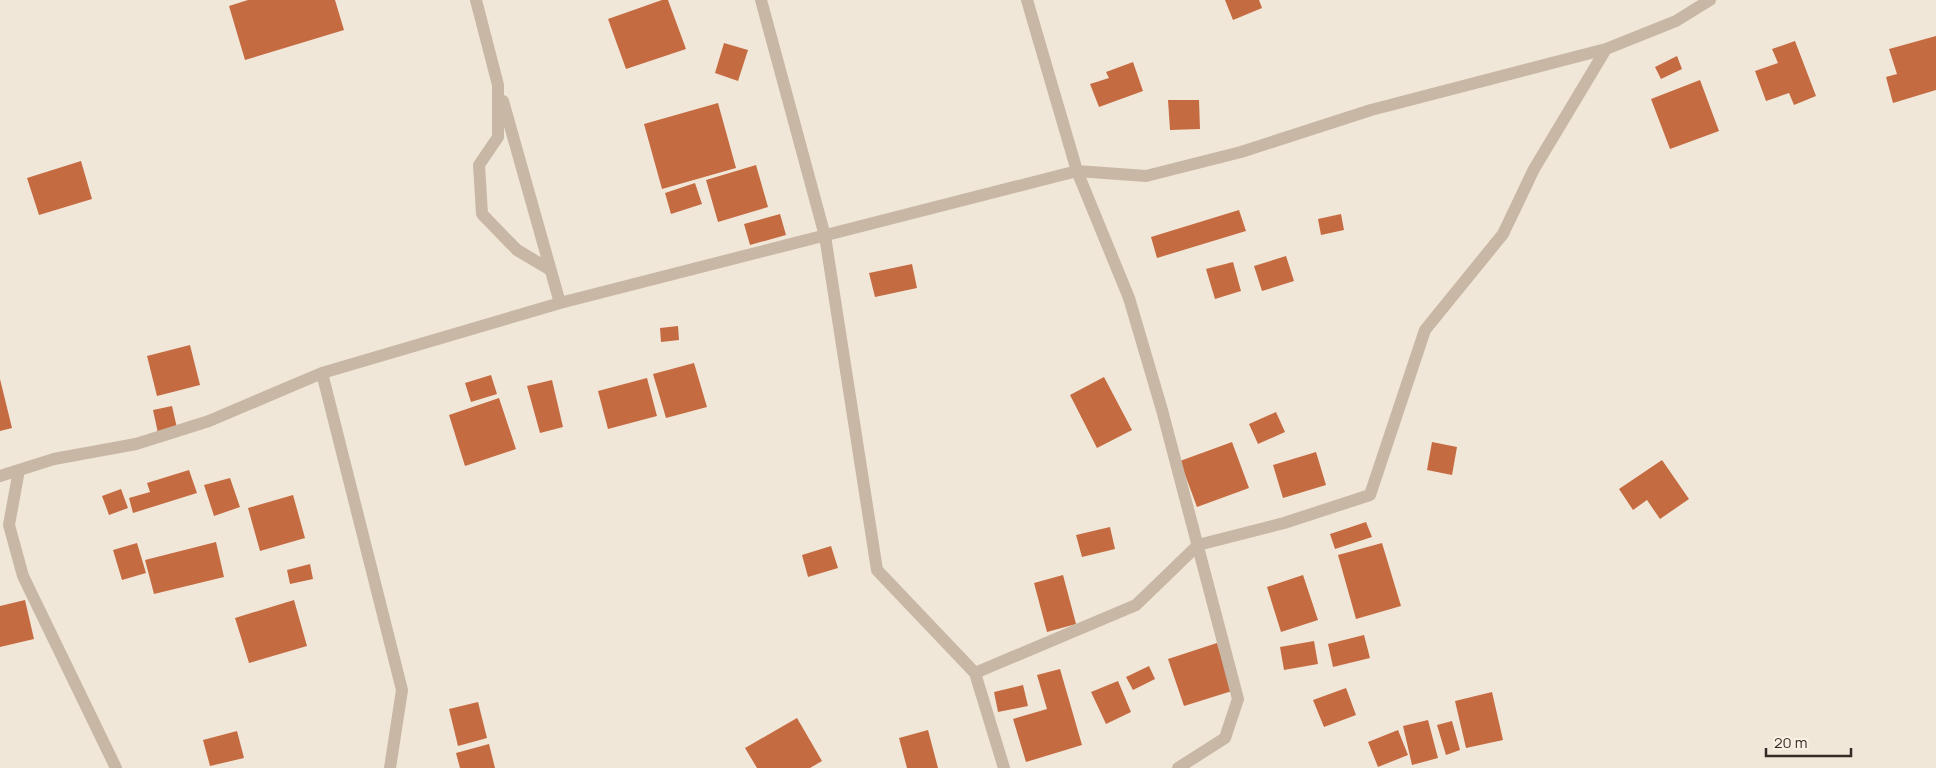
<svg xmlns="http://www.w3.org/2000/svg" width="1936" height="768" font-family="Manrope,sans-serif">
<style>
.building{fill:#c56b42}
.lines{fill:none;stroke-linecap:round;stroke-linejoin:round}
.minor{stroke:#c8b7a5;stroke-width:12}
</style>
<rect width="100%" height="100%" fill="#f1e7d8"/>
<path class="building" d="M248,0H335L344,30L245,60L229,6Z
M662,0H668L686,49L626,69L608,19Z
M1225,0H1259L1262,8L1233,20Z
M1936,36V90L1893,103L1886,77L1897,74L1889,49Z
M1795,41L1816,96L1794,105L1789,93L1766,101L1755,71L1778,63L1772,49Z
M724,43L748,50L738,81L715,73Z
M1677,56L1682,69L1661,79L1655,67Z
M1133,62L1143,91L1099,107L1090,84L1109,78L1106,72Z
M1700,80L1719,131L1670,149L1651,99Z
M1168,100H1199L1200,129L1170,130Z
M718,103L736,168L662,189L644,124Z
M81,161L92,199L39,215L27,178Z
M756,165L768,207L718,222L706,180Z
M695,183L702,204L671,214L665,193Z
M1239,210L1246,231L1157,258L1151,237Z
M780,214L786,235L750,245L744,224Z
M1341,214L1344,230L1321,235L1318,219Z
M1286,256L1294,281L1262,291L1254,266Z
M1233,262L1241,291L1215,299L1206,269Z
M912,264L917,288L875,297L869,273Z
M678,326L679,340L661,342L660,328Z
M190,345L200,385L157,396L147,356Z
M694,363L707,407L666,418L653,374Z
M491,375L497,394L471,402L465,383Z
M1104,377L1132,430L1097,448L1070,395Z
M647,378L657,416L608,429L598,391Z
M0,379L12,428L0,431Z
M552,380L563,427L540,433L527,386Z
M499,398L516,449L465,466L449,415Z
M172,406L177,428L158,433L153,410Z
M1276,412L1285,432L1258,444L1249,424Z
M1232,442L1249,488L1197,507L1180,461Z
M1432,442L1457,447L1452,475L1427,470Z
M1316,452L1326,485L1283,498L1273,465Z
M1662,460L1689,499L1660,519L1647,500L1633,510L1619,489Z
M189,470L197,493L133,513L129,498L150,492L147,483Z
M230,478L240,507L214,516L204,485Z
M121,489L128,508L109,515L102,496Z
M293,495L305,538L260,551L248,508Z
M1366,522L1372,537L1335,549L1330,534Z
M1110,527L1115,549L1082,557L1076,535Z
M216,542L224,577L154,594L145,560Z
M137,543L146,573L122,580L113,550Z
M1382,543L1401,606L1356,619L1338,555Z
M831,546L838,568L808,577L802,555Z
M310,564L313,579L290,584L287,570Z
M1063,575L1076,624L1047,632L1034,583Z
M1303,575L1318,620L1281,632L1267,587Z
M25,600L34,639L0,647V606Z
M294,600L307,646L249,663L235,618Z
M1364,635L1370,658L1333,667L1328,644Z
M1314,641L1318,664L1284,670L1280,647Z
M1217,643L1232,691L1184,706L1168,659Z
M1149,666L1155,679L1133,690L1126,677Z
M1060,669L1082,745L1026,762L1013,719L1047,709L1037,675Z
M1118,681L1131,712L1106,724L1091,692Z
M1023,685L1028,706L998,712L994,692Z
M1346,688L1356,715L1324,727L1313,700Z
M1492,692L1503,740L1466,748L1455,701Z
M478,702L487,738L458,746L449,709Z
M797,718L822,761L810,768H757L745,748Z
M1428,720L1438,758L1412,765L1403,726Z
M1452,721L1460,750L1446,755L1437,725Z
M928,730L938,768H907L899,738Z
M1398,730L1408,755L1378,767L1368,742Z
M237,731L244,758L210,766L203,740Z
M489,744L495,768H460L456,753Z"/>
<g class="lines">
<path class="minor" d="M476,0L498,85V137L479,165L482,214L517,250L549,269
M761,0L825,236L877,570L975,673
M1027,0L1077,171L1129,298L1162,410L1238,699L1225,738L1178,768
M503,101L560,303
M322,373L402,690L390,768
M0,476L19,470
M116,768L23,576L9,525L19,470L54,459L136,444L209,421L322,373L560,303L1077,171L1146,176L1241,152L1371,110L1606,49
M1004,768L975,673L1136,605L1198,545L1284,523L1370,495L1425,330L1503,234L1534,169L1606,49L1676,21L1710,0"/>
</g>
<path d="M1766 748v8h85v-8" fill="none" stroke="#342b26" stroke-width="2.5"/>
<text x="1774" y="748" font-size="15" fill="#342b26" stroke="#f9f1e4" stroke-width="4" paint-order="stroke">20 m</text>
</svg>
